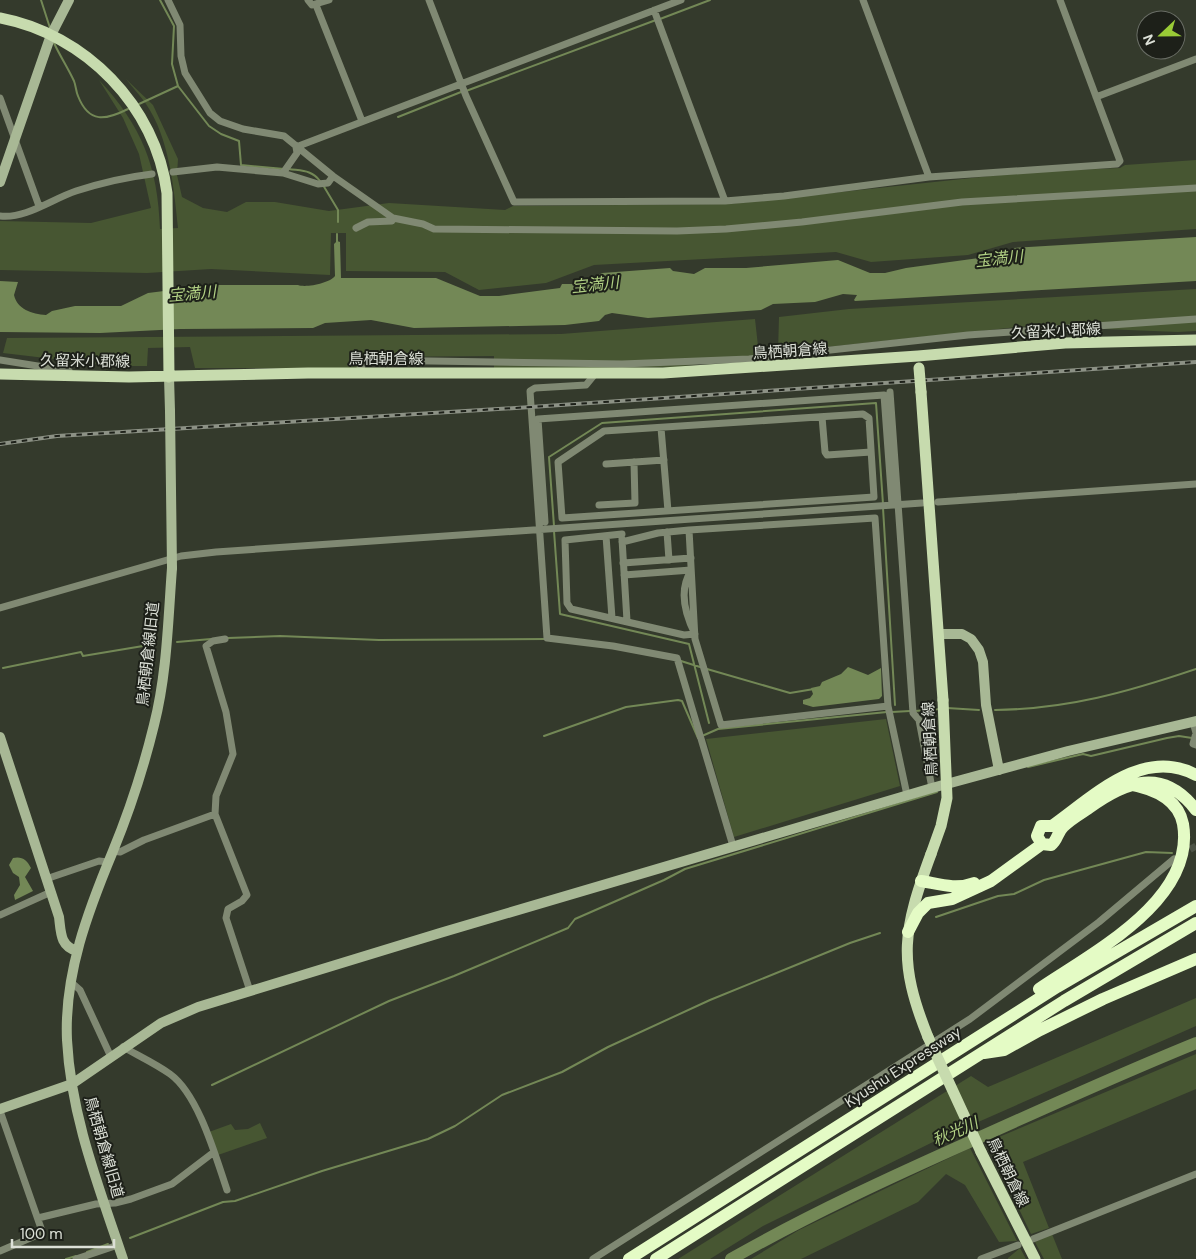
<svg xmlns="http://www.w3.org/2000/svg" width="1196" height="1259" font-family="'DM Sans','Noto Sans JP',sans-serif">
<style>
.green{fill:#475632}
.water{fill:#738856}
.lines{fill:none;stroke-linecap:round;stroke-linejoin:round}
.stream{stroke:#738856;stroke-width:2}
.river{stroke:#738856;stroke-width:12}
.street-tunnel{stroke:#4d5346;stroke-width:7;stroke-dasharray:7 3.5;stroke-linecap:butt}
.street{stroke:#808973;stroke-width:7}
.secondary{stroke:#a8b895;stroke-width:10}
.primary{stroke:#c7dbae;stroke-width:11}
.highway{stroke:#e4fbc5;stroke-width:12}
.rail-casing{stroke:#8c9185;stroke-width:4}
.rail{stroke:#1d2019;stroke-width:2;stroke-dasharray:5.5;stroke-linecap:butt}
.secondary-bridge{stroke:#a8b895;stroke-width:10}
.primary-bridge{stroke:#c7dbae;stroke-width:11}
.labels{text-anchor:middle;stroke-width:4;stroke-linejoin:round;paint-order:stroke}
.street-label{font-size:15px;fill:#dce0d7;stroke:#1d2019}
.water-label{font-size:16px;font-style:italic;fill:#b0cf83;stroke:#1d2019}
</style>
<rect width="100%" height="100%" fill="#343a2c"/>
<path class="green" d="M126,79L153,105L178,159L177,175L182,197L203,208L227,212L246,202H275L329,211L389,203L505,210L513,206L729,204L1028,172L1120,168L1125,165L1196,160V229L1013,242L968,255L871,262L836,252L594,265L546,283L479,290L445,272L346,271V233H331L330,275L211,269L147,273L0,270V221L91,223L151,208L139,154L123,118L99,80C142,126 158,167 160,229L178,228C174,188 169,137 146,104C140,95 132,87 126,79Z
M1196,289V331L1178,332L1028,326L778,352L779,317L849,309Z
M755,319L759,355L678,367L494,369V356L367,357L357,368H195L190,347L148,348L147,366H113L3,353L7,338L561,334Z
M886,719L900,786L734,837L706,739Z
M1196,998V1026L935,1141L763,1226L710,1259H678L971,1076L988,1087Z
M1196,1054V1089L1023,1162L1049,1228L1031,1234L987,1142Z
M260,1123L267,1138L218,1155L209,1132L231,1124L235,1130L248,1129Z
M970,1148L1017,1241L999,1242L965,1185L946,1174L918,1202L801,1259H751L799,1230Z
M1052,1234L1062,1259H1044L1035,1242Z
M1020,1248L1026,1259H1008V1258Z"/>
<path class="water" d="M1196,237V281L855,301L854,300L857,295L843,294L815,302L773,304L761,310L648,318L612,313L605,315L599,321L565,325L414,328L371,320L325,323L313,328L180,329L100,333L0,332V281L18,282L14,295C17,309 32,314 46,315L52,311L75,306H121L148,293L212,285H298C306,288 330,283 335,276L334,244L337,241L340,242L341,278H436L480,296H499L560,288L562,284H583L602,273L670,268L673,271L694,274L705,268H746L838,260L870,273H885L906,268L979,258L1008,252L1013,248Z
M848,667L868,675L881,668L882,696L879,699L813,707L803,704V700L810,698L813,694L811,688L820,686L822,682L841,674Z
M13,858C22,856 27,860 31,868L25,877L33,891L15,900L14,895L20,885L19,877L13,873L9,865Z"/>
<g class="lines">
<path class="stream" d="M41,0L50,28
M160,0L174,26L172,64L178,86L209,126L221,134L239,141L241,165L284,169
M660,19L710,0
M54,43C60,56 68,68 74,81C76,86 76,92 78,96C89,124 106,120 128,109
M466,91L656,20
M139,104L178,86
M398,117L461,92
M289,169C302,171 312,170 320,181
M323,185L338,210V222
M337,242V234
M883,508L895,705
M554,526L549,457L602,423L876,403L883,504
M554,531L560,614L689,644L709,723
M228,638L280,636L379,640L546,639
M177,642L211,639
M681,661L700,667
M3,668L81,652L83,656L155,644
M707,669L790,693L814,689
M947,708L979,710
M995,710C1068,709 1128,692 1196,669
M915,711L940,709
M892,712L910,711
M544,736L626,707L678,700L682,701L698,738
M702,736L718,729L887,712
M1028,767L1083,754L1091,756L1167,738L1179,736L1192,738
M936,917L998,896L1014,894L1044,880L1146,852L1172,853
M212,1085L389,1001L454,976L568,928L575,919L664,880L685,869L937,792
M130,1238L223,1202L235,1201L322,1171L428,1139L455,1126L502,1095L562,1072L608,1047L710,1000L850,943L880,933
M87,1252L108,1244
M66,1259L76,1256"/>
<path class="river" d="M731,1259C810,1214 893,1176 976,1139C1049,1106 1122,1073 1196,1043"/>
<path class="street-tunnel" d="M1181,855L1196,846"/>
<path class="street" d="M168,0L180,25L181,56L185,73L210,113L220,121L243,129L284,136L333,176L393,218L423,224L434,229L677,231L726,229L802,222L962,202L1196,188
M308,0L312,5L329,0
M429,0L466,96L514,202L725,201L784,196L929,177L1117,164L1120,161L1060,0
M863,0L929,177
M316,5L362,121
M654,10L725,201
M1096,97L1196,59
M0,98L39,206
M296,147L681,0
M173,172L217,167L283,173L297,153L296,147
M283,173L318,184L328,183L333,176
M0,216C26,219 52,199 76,191C101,183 127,177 152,174
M356,228L368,222L392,221L393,218
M0,360L69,371
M357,373L366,360L622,364L749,359L968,335L1196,319
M595,374L586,385L535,388L530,391L547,638L613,646L677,658L733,846
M890,392L913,713L919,720L932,788
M863,414L869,418L874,497L562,518L558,462L604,431Z
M822,417L825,452L827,455L871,452
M661,428L668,511
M606,464L664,460
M938,502L1196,484
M599,505L635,503L634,462
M545,522L538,419L884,395L892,505
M689,530L695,639L721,725L888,706
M667,532L669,560
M622,534L565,540L567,603L571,609L684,635L695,634C685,614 678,591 691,571
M606,536L612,618
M622,539L627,621
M622,542L658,533L689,530L875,518L888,706L907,795
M623,563L691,558
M624,575L691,570
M0,608L181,556L216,552L922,503
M225,639L213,641L206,646L226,712L233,754L216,796L215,814L247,895L242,901L228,909L226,918L250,991
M1193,722L1196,733L1193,744L1196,745
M113,851L120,852L144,840L215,814
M46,879L99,861L108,862
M0,915L51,892
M71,982L80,990L111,1057
M123,1047C139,1056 156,1064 170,1074C199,1095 216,1158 227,1190
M0,1111L42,1231V1233L0,1251
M38,1218L96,1204L115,1203L131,1199L172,1184L214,1152
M1033,1239L1196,1174
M76,1259L118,1245
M593,1259L970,1019L1099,922L1174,859
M981,1259L1018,1245"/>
<path class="secondary" d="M0,182L51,35L69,0
M169,377L170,411
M938,634H962L971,639L979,650L983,662L986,705L999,770
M0,737L59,917C61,933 60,946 77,951
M0,1109L72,1084L161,1023L198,1007L440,933L932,788L1068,751L1196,721
M123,1259C99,1187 71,1117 67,1040C64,974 88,911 113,851C129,812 144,766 154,725C167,674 168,621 172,568"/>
<path class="primary" d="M0,18C85,34 156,106 167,193L169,377
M0,374L129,377L308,373H663L918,356L1065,343L1196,340
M921,392L943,700
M928,1037C897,960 903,930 931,854
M981,1152L1035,1259"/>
<path class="highway" d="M1196,775C1143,746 1093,797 1052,826H1041L1037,836L1042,844L1051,845C1058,840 1057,832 1064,826C1071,819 1080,814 1089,808C1126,781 1163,767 1196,810
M921,881C939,884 956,890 974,883
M908,932L918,913L928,903L952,899L991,881L1042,844
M1039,989C1092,953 1196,900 1183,824C1178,798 1151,788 1128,784
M984,1053L1004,1050L1040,1030L1103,999L1196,959
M629,1259L1057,987L1196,906
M656,1259L1064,1001L1196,923"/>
<defs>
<path id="rail" d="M0,444L57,436L531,407L1196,362"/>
</defs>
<use href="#rail" class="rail-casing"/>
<use href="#rail" class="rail"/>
<path class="secondary-bridge" d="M170,411L172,568"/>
<path class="primary-bridge" d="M919,368L921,392
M931,854L941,826L947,798L943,700
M928,1037L981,1152"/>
</g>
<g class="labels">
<g class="street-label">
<text transform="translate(1056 331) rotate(-3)" y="5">久留米小郡線</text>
<text transform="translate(790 351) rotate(-4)" y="5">鳥栖朝倉線</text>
<text x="386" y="364">鳥栖朝倉線</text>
<text transform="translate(85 361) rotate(1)" y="5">久留米小郡線</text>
<text transform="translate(148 654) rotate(-84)" y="5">鳥栖朝倉線旧道</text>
<text transform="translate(930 739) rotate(-93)" y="5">鳥栖朝倉線</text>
<text transform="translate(903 1067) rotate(-33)" y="5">Kyushu Expressway</text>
<text transform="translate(104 1147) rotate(74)" y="5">鳥栖朝倉線旧道</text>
<text transform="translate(1008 1172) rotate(64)" y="5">鳥栖朝倉線</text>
</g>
<g class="water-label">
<text transform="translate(999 258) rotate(-6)" y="6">宝満川</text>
<text transform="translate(595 284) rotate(-6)" y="6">宝満川</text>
<text transform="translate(192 293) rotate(-5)" y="6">宝満川</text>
<text transform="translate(955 1131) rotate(-24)" y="6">秋光川</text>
</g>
</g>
<g transform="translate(1161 35) rotate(248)"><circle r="24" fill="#1d2019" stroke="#696d65"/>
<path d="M0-4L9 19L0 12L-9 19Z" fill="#99cb36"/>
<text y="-8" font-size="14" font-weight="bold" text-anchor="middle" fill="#dce0d7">N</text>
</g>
<path d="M12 1239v8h102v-8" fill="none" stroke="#dce0d7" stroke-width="2.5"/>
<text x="20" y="1239" font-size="15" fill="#dce0d7" stroke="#1d2019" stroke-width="4" paint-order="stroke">100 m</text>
</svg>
